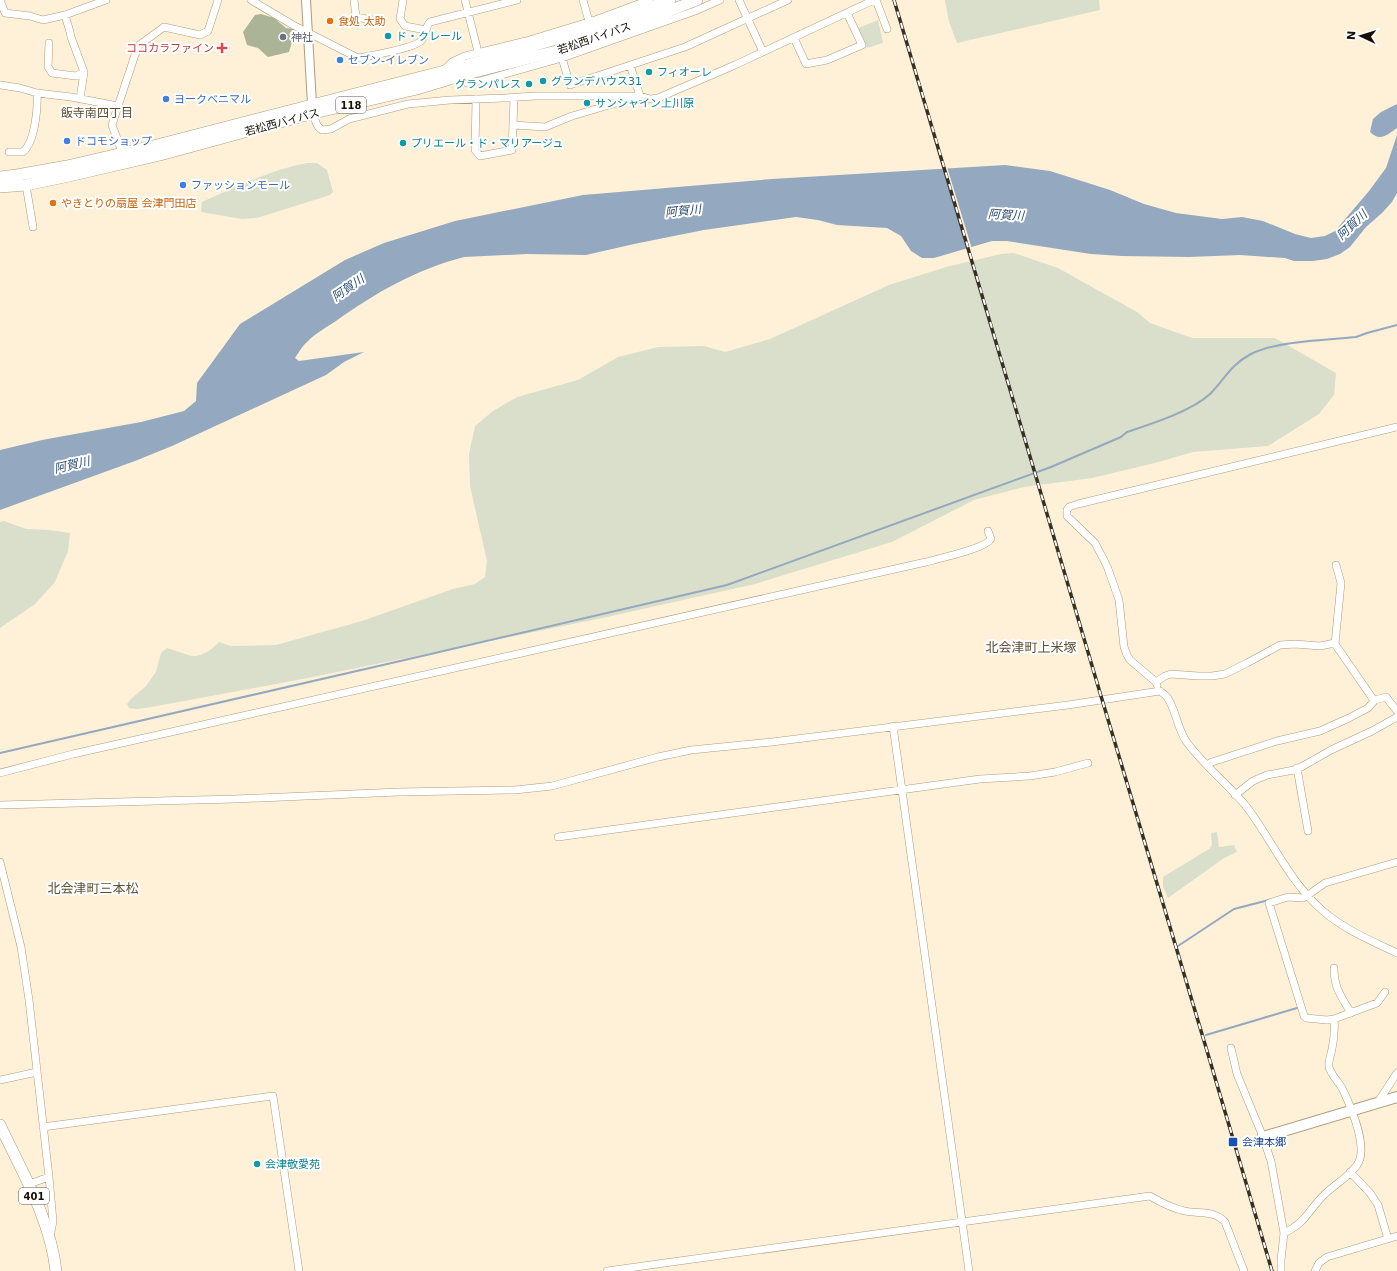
<svg xmlns="http://www.w3.org/2000/svg" width="1397" height="1271" font-family="'DejaVu Sans','Noto Sans JP',sans-serif">
<style>
.green{fill:#d9dfca}
.forest{fill:#acb498}
.water{fill:#94a8bf}
.pier{fill:#fff1d7}
.lines{fill:none;stroke-linecap:round;stroke-linejoin:round}
.stream{stroke:#94a8bf;stroke-width:2}
.minor-casing{stroke:#ac9c7d;stroke-width:8}
.tertiary-casing{stroke:#ac9c7d;stroke-width:10}
.secondary-casing{stroke:#ac9c7d;stroke-width:12}
.trunk-casing{stroke:#ac9c7d;stroke-width:12}
.minor{stroke:#fff;stroke-width:7}
.tertiary{stroke:#fff;stroke-width:8}
.secondary{stroke:#fff;stroke-width:10}
.trunk{stroke:#fff;stroke-width:11}
.rail-casing{stroke:#373023;stroke-width:3.5}
.rail{stroke:#fff;stroke-width:2;stroke-dasharray:6;stroke-linecap:butt}
.food-dot{fill:#e8710a;stroke:#fff;stroke-width:1.5}
.culture-dot{fill:#0f9aa8;stroke:#fff;stroke-width:1.5}
.worship-dot{fill:#6b7280;stroke:#fff;stroke-width:1.5}
.health-dot{fill:#e0444e;stroke:#fff;stroke-width:1.5}
.shop-dot{fill:#3f7fe0;stroke:#fff;stroke-width:1.5}
.transit-dot{fill:#1a4fb4;stroke:#fff;stroke-width:1.5}
.labels{text-anchor:middle;stroke-width:4;stroke-linejoin:round;paint-order:stroke}
.shield{fill:#fff;stroke:#5c5850;stroke-width:1}
.shield-label{font-size:10px;font-weight:bold;fill:#161005}
.food-label{font-size:11px;fill:#c56008;stroke:#fff;text-anchor:start}
.culture-label{font-size:11px;fill:#0d838f;stroke:#fff;text-anchor:start}
.worship-label{font-size:11px;fill:#5b616d;stroke:#fff;text-anchor:start}
.street-label{font-size:11px;fill:#161005;stroke:#fff}
.health-label{font-size:11px;fill:#be3a42;stroke:#fff;text-anchor:end}
.shop-label{font-size:11px;fill:#366cbe;stroke:#fff;text-anchor:start}
.transit-label{font-size:11px;fill:#164399;stroke:#fff;text-anchor:start}
.neighbourhood-label{font-size:12px;fill:#5e4f33;stroke:#fff}
.water-label{font-size:12px;font-style:italic;fill:#294b6d;stroke:#fff}
.quarter-label{font-size:13px;fill:#5e4f33;stroke:#fff}
</style>
<rect width="100%" height="100%" fill="#fff1d7"/>
<path class="green" d="M945,0H1099L1100,10L957,43L949,22Z
M878,20L883,43L867,48L858,28Z
M307,163H317L327,170L333,192L330,195L257,218L242,219L201,212L202,202C236,187 270,170 307,163Z
M1014,253L1058,268L1137,312L1150,323L1192,338H1275L1336,373L1334,395L1319,414L1268,446L1193,452L1155,463L1092,478L1024,487L974,500L892,542L755,584L607,617L303,679L146,708L136,709L129,708L127,704L132,698L146,686L156,672L161,653L167,648C174,650 181,653 188,655C200,659 211,650 219,642L231,646L276,645L362,621L453,589L475,584L485,577L487,561L470,486L469,454L475,426L493,411L517,397L578,380L618,357L658,347L704,346L725,352L770,339L889,285L946,267L1001,254Z
M4,521L26,529L49,530L70,533L68,551L55,582L35,604L0,628V522Z
M1217,832L1219,847L1234,845L1237,852L1224,858L1168,898L1163,887V877L1209,849L1212,845L1211,833Z"/>
<path class="forest" d="M261,14L274,18L286,28L294,29L295,32L289,52L268,57L258,48L247,45L243,32L255,15Z"/>
<path class="water" d="M1397,104V128C1387,135 1380,142 1370,132L1373,119L1381,112Z
M1397,135V193L1392,202L1382,213L1366,227L1350,247L1340,254L1327,259L1313,261H1294L1285,258L1240,255L1189,257L1122,256L1091,254L1007,241H992L934,258H922L911,251L901,236L887,228L837,225L818,220L796,217L704,230L634,244L586,255L527,254L464,257C417,269 375,293 336,321C327,327 316,333 308,341C303,345 299,352 295,358L299,361L364,352L344,362L326,375L172,446L135,461L0,510V450L42,440L141,422L184,411L196,401L197,383L240,324L345,260L384,243L455,221L583,195L772,179L1005,165L1050,171L1110,190L1144,204L1176,213L1222,219L1242,217L1263,221L1295,234L1311,238L1325,236L1335,231L1369,191L1386,168Z"/>
<path class="pier" d="M943,167H947L972,249L967,250Z"/>
<g class="lines">
<path class="stream" d="M0,753L435,653L727,585L1051,467L1121,437L1127,432C1151,424 1192,411 1210,394C1225,379 1230,365 1251,354C1277,341 1326,340 1356,337L1367,333L1397,325
M1178,946L1234,909L1269,900
M1206,1035L1297,1008"/>
<defs>
<path id="minor" d="M0,0L5,13L30,16L43,20L65,15L106,0
M251,0L293,25L358,58C370,56 414,48 421,41C426,36 425,27 430,22L517,0
M354,0L356,17L378,21
M403,0L400,19L405,26L426,30
M465,0L478,52
M583,0L588,18
M739,0L763,52
M876,0L887,29
M65,15L70,32L71,37L84,72L80,99
M794,38L806,64L827,60L862,45L847,13
M49,43L48,67L52,73L76,76L84,72
M562,58L570,85L685,47L788,0
M443,71L452,62L465,56L526,41L595,20L649,0
M463,75L467,83L480,81L562,58L695,11L720,0
M0,85L20,88L37,93L71,97L118,106
M476,99L475,150L480,156L512,150L514,98
M314,110C315,117 314,125 322,130L331,129L349,119L408,104L450,100L505,98L535,96H640L650,99L658,98L735,65L874,0
M513,125L545,127L572,116L640,96L630,65
M9,152H23C35,142 38,108 37,93
M122,152L112,125L118,106L138,46L164,27L200,35L208,31L218,0
M26,185L33,227
M1336,565L1341,583L1335,644L1373,699L1375,700L1386,697L1397,711
M1156,682L1130,660L1127,655L1124,647L1119,600L1107,566L1095,543L1067,516V510L1069,507L1078,504L1397,427
M1157,685L1156,682L1165,676L1171,674L1198,676H1212L1225,674L1247,663L1280,645L1295,644L1320,646L1335,643
M893,726L969,1271
M1207,765L1212,762L1277,741L1320,731L1349,718L1368,708L1375,700
M1297,768L1308,831
M0,773L73,754L926,562C939,558 985,549 991,539L988,531
M1235,795L1253,781L1267,775L1294,770L1303,766L1331,750L1372,731L1397,717
M0,805L235,799L399,792L515,790L552,786L658,757L691,750L772,742L1068,705L1160,691C1162,693 1165,694 1167,697C1175,707 1178,730 1186,741C1203,765 1227,783 1246,806C1272,840 1290,883 1323,911C1345,930 1372,941 1397,953
M558,837L980,779L1030,776L1055,772L1088,763
M0,862L21,947L29,1000L49,1177L53,1221L50,1237
M1334,968C1334,988 1341,996 1351,1013
M1385,992L1377,1003L1334,1019L1327,1020L1306,1018L1304,1016L1269,903L1288,897L1303,898L1308,895L1325,883L1397,862
M1231,1048L1237,1074L1263,1137L1271,1161L1284,1233L1281,1260V1271
M0,1080L37,1072
M1378,1102L1397,1073
M43,1127L273,1096L299,1271
M1350,1172L1370,1193L1378,1205L1388,1239
M29,1184L49,1177
M1284,1233C1307,1222 1308,1210 1325,1194C1335,1184 1349,1177 1357,1165C1369,1149 1351,1107 1343,1090C1339,1082 1331,1075 1329,1067C1328,1061 1331,1055 1332,1049C1334,1039 1335,1029 1334,1019
M607,1271L1150,1196C1160,1202 1170,1207 1181,1210C1197,1215 1213,1209 1225,1222L1244,1271
M1315,1271L1319,1263L1327,1257L1397,1236"/>
<path id="tertiary" d="M306,0L312,104"/>
<path id="secondary" d="M1263,1137L1397,1097"/>
<path id="trunk" d="M0,177L17,175L67,166L157,145L460,67L587,30L670,0
M0,187L26,185L69,176L160,155L314,113L417,89L463,75L576,46L644,21L697,0
M0,1125C22,1172 50,1218 56,1271"/>
</defs>
<use href="#minor" class="minor-casing"/>
<use href="#tertiary" class="tertiary-casing"/>
<use href="#secondary" class="secondary-casing"/>
<use href="#trunk" class="trunk-casing"/>
<use href="#minor" class="minor"/>
<use href="#tertiary" class="tertiary"/>
<use href="#secondary" class="secondary"/>
<use href="#trunk" class="trunk"/>
<defs>
<path id="rail" d="M894,0C964,232 1032,464 1101,696C1158,888 1216,1079 1272,1271"/>
</defs>
<use href="#rail" class="rail-casing"/>
<use href="#rail" class="rail"/>
</g>
<g class="food-dot">
<circle cx="330" cy="21" r="4"/>
<circle cx="53" cy="203" r="4"/>
</g>
<g class="culture-dot">
<circle cx="388" cy="36" r="4"/>
<circle cx="649" cy="72" r="4"/>
<circle cx="543" cy="81" r="4"/>
<circle cx="529" cy="84" r="4"/>
<circle cx="587" cy="103" r="4"/>
<circle cx="403" cy="143" r="4"/>
<circle cx="257" cy="1164" r="4"/>
</g>
<circle class="worship-dot" cx="283" cy="37" r="4"/>
<path class="health-dot" d="M220 42h4v4h4v4h-4v4h-4v-4h-4v-4h4z"/>
<g class="shop-dot">
<circle cx="340" cy="60" r="4"/>
<circle cx="166" cy="99" r="4"/>
<circle cx="67" cy="141" r="4"/>
<circle cx="183" cy="185" r="4"/>
</g>
<rect class="transit-dot" x="1228" y="1137" width="10" height="10" rx="2"/>
<g class="labels">
<g class="shield">
<rect x="336" y="97" width="30" height="16" rx="3"/>
<rect x="19" y="1188" width="30" height="16" rx="3"/>
</g>
<g class="shield-label">
<text x="351" y="109">118</text>
<text x="34" y="1200">401</text>
</g>
<g class="food-label">
<text x="338" y="25">食処 太助</text>
<text x="61" y="207">やきとりの扇屋 会津門田店</text>
</g>
<g class="culture-label">
<text x="396" y="40">ド・クレール</text>
<text x="657" y="76">フィオーレ</text>
<text x="551" y="85">グランデハウス31</text>
<text x="521" y="88" text-anchor="end">グランパレス</text>
<text x="595" y="107">サンシャイン上川原</text>
<text x="411" y="147">プリエール・ド・マリアージュ</text>
<text x="265" y="1168">会津敬愛苑</text>
</g>
<g class="worship-label">
<text x="291" y="41">神社</text>
</g>
<g class="street-label">
<text transform="translate(594 38) rotate(-19)" y="4">若松西バイパス</text>
<text transform="translate(282 122) rotate(-15)" y="4">若松西バイパス</text>
</g>
<g class="health-label">
<text x="214" y="52">ココカラファイン</text>
</g>
<g class="shop-label">
<text x="348" y="64">セブン-イレブン</text>
<text x="174" y="103">ヨークベニマル</text>
<text x="75" y="145">ドコモショップ</text>
<text x="191" y="189">ファッションモール</text>
</g>
<g class="transit-label">
<text x="1242" y="1146">会津本郷</text>
</g>
<g class="neighbourhood-label">
<text x="97" y="117">飯寺南四丁目</text>
</g>
<g class="water-label">
<text transform="translate(683 211) rotate(-6)" y="4">阿賀川</text>
<text transform="translate(1006 215) rotate(3)" y="4">阿賀川</text>
<text transform="translate(1352 225) rotate(-43)" y="4">阿賀川</text>
<text transform="translate(348 288) rotate(-35)" y="4">阿賀川</text>
<text transform="translate(72 465) rotate(-13)" y="4">阿賀川</text>
</g>
<g class="quarter-label">
<text x="1031" y="652">北会津町上米塚</text>
<text x="93" y="893">北会津町三本松</text>
</g>
</g>
<g transform="translate(1361 36) rotate(274)" stroke="#ffffff" stroke-width="3" paint-order="stroke">
<path d="M0-3L7 15L0 10L-7 15Z" fill="#161005"/>
<text y="-6" font-size="11" font-weight="bold" text-anchor="middle" fill="#161005">N</text>
</g>
</svg>
